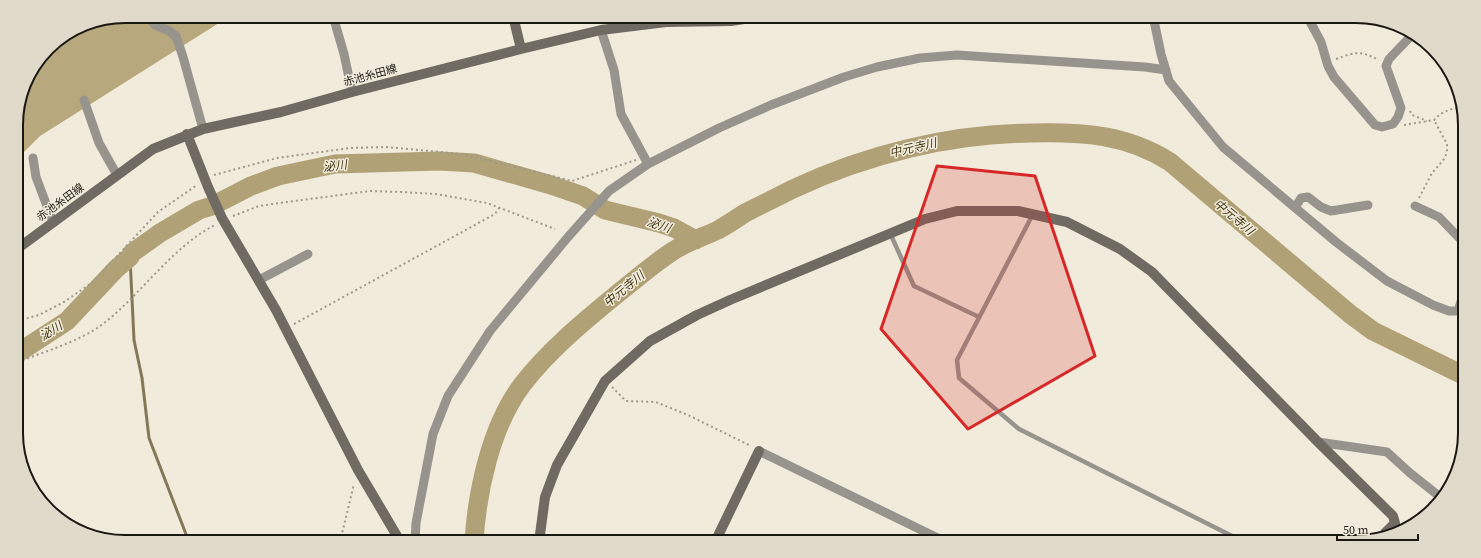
<svg xmlns="http://www.w3.org/2000/svg" width="1481" height="558" font-family="'Source Serif 4','Noto Sans JP',serif">
<style>
.forest{fill:#b8a87e}
.lines{fill:none;stroke-linecap:round;stroke-linejoin:round}
.stream{stroke:#847858;stroke-width:3}
.river{stroke:#b1a176;stroke-width:19}
.path{stroke:#9e998e;stroke-width:2;stroke-dasharray:2 3;stroke-linecap:butt}
.lane{stroke:#97948e;stroke-width:4.5}
.street{stroke:#97948e;stroke-width:9}
.secondary{stroke:#6f6b62;stroke-width:10}
.marked{fill:#d62828;fill-opacity:0.2;stroke:#d62828;stroke-width:3;stroke-linejoin:round}
.labels{text-anchor:middle;stroke-width:3;stroke-linejoin:round;paint-order:stroke}
.street-label{font-size:11px;fill:#1a1813;stroke:#f1ebdb}
.water-label{font-size:12px;font-style:italic;fill:#433613;stroke:#f1ebdb}
.rim{fill:none;stroke:#1a1813;stroke-width:2}
</style>
<rect width="100%" height="100%" fill="#f1ebdb"/>
<path class="forest" d="M125,16H230L40,136L16,160V118L27,77L53,43L84,24Z"/>
<g class="lines">
<path class="stream" d="M130,257L134,340L142,378L149,438L189,542"/>
<path class="river" d="M18,352L21,351L67,321L116,269L130,257L132,253L160,233L199,210L212,206L251,186L278,176L335,164L439,161L474,163L551,185L583,196L605,210L659,223L674,228L696,240
M474,542C477,491 491,426 522,385C548,351 583,322 616,295C635,280 653,264 673,251C687,242 703,237 718,230C727,225 736,219 745,213C761,205 777,197 793,189C867,154 950,134 1032,133C1083,132 1126,134 1170,162L1350,314L1373,331L1465,376"/>
<path class="path" d="M1336,59C1356,52 1359,50 1379,60
M1410,111L1412,115L1427,121
M1404,125L1434,120C1442,111 1451,109 1462,107
M214,175L277,158L350,148L386,147L462,154L572,181L636,160
M1419,198L1432,173L1445,158L1447,150V144L1434,120
M233,216L259,206L287,202L370,191L401,192L436,194L487,203L555,229
M17,321L39,315L64,302L93,282L158,212L197,185
M294,324L495,214L499,208
M18,362C48,350 83,341 108,320C143,291 175,245 215,225
M612,387L626,401L656,402L688,415L751,446
M340,542L354,484
M905,542L909,534"/>
<path class="lane" d="M1033,214L957,360L959,378L1019,429L1244,542
M890,233L914,286L979,317"/>
<path class="street" d="M149,16L155,25L169,31L176,36L183,57L203,129
M333,16L344,54L352,92
M1153,16L1161,54L1169,81L1223,147L1336,242L1387,281L1433,305L1449,311H1465
M1307,16L1321,42L1328,66L1334,77L1375,125L1382,127L1393,124L1398,117L1401,108L1386,66L1389,59L1411,36
M601,30L614,70L621,114L648,164
M84,100L99,143L117,175
M33,158L36,177L53,222
M1415,206L1439,217L1464,243
M1295,208L1301,198L1308,197L1321,207L1331,211L1368,205
M259,280L308,254
M1458,311L1465,289
M1318,442L1387,452L1410,473L1439,496
M759,451L946,542
M415,542L416,523L433,434L448,396L490,331L568,237L609,191L648,164L719,128L771,105L844,77L877,67L920,58L957,55L1145,67L1166,70"/>
<path class="secondary" d="M513,16L521,49
M187,134L208,187L222,218L276,310L358,470L397,536L399,542
M17,249L153,149L203,129L281,112L352,92L521,49L601,30L666,22L731,21L763,16
M539,542L545,497L557,465L605,381L650,341L697,315L730,300L925,219L957,211H1018L1067,222L1120,249L1152,272L1318,442L1393,516L1395,523L1385,533
M715,542L759,451"/>
</g>
<path class="marked" d="M937,166L1035,176L1095,356L968,429L881,329Z"/>
<g class="labels">
<g class="street-label">
<text transform="translate(370 75) rotate(-15)" y="4">赤池糸田線</text>
<text transform="translate(60 202) rotate(-36)" y="4">赤池糸田線</text>
</g>
<g class="water-label">
<text transform="translate(913 148) rotate(-13)" y="4">中元寺川</text>
<text transform="translate(335 166) rotate(-7)" y="4">泌川</text>
<text transform="translate(1234 217) rotate(40)" y="4">中元寺川</text>
<text transform="translate(659 225) rotate(19)" y="4">泌川</text>
<text transform="translate(624 289) rotate(-39)" y="4">中元寺川</text>
<text transform="translate(51 331) rotate(-32)" y="4">泌川</text>
</g>
</g>
<path d="M0 0H1481V558H0ZM125 23H1356A102 102 0 0 1 1458 125V433A102 102 0 0 1 1356 535H125A102 102 0 0 1 23 433V125A102 102 0 0 1 125 23Z" fill="#e0dacb" fill-rule="evenodd"/>
<path class="rim" d="M125 23H1356A102 102 0 0 1 1458 125V433A102 102 0 0 1 1356 535H125A102 102 0 0 1 23 433V125A102 102 0 0 1 125 23Z"/>
<path d="M1337 534v6h81v-6" fill="none" stroke="#1a1813" stroke-width="2"/>
<text x="1343" y="534" font-size="12" fill="#1a1813" stroke="#f1ebdb" stroke-width="3" paint-order="stroke">50 m</text>
</svg>
